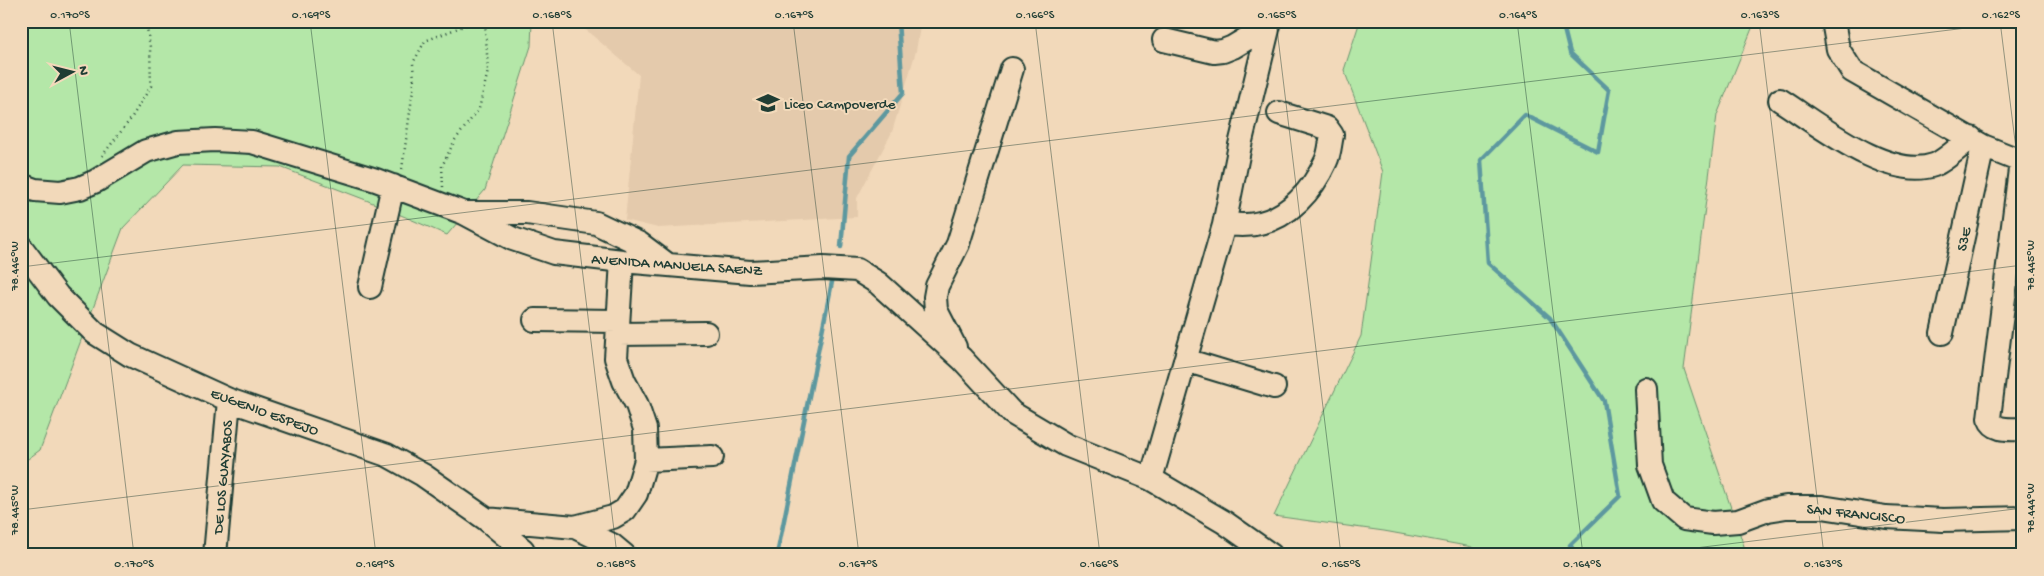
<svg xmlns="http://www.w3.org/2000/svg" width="2044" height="576" font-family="'Gochi Hand',sans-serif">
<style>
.built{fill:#e4caac}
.green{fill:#b4e7a8;stroke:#6a926e}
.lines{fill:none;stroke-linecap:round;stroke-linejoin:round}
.stream{stroke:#5d989f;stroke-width:4.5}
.minor-casing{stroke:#1f3d34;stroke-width:26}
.path{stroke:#1f3d34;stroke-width:2.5;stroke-dasharray:1 4;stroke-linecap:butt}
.minor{stroke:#f2d9ba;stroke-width:22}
.ticks{fill:none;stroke:#1f3d34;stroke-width:1;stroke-opacity:0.45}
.labels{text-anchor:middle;stroke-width:4;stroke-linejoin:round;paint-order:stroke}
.poi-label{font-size:15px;fill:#1f3d34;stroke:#f2d9ba;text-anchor:start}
.street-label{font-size:15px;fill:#1f3d34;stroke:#f2d9ba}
.neatline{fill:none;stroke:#1f3d34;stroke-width:2}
.ticks-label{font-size:12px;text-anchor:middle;fill:#1f3d34}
</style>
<rect width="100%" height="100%" fill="#f2d9ba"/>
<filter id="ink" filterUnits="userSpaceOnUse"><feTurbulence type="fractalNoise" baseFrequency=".02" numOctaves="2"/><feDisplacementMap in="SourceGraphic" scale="10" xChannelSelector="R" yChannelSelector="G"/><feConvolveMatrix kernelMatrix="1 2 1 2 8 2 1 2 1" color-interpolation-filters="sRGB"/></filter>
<g filter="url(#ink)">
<path class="built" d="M579,21H921L916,51L892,132L857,198V217L658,228L625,220L639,75L579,24Z"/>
<path class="green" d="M21,21H532L531,46L485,190L447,235L366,200L280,167L183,165L123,228L40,450L21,464Z
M1360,21H1755L1717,115L1684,369L1747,555H1479L1472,547L1384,531L1274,516L1361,336L1383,172L1344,70Z"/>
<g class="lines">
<path class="stream" d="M1562,21L1570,53L1609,90L1598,152L1525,115L1481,160L1488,263L1550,318L1604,401L1620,496L1570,545L1577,555
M841,247L849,156L903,93L898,21
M777,555L833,277"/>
<defs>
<path id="minor" d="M1833,21L1838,49L1852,71L1983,146L2023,162
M1164,40L1214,52L1223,51L1233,47L1253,35L1267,32
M1780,100C1818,124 1888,181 1934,165C1945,161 1961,145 1971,138
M2021,161L1989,418C1994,432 2010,429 2023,429
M21,185L35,190L60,192L80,188L96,181L146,151L178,142L215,140L252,142L376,180L464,213L513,239L554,253L622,261L750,272L823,268L857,270L878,283L962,359L1012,413L1066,445L1151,479L1224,522L1271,555
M467,213H527L596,223L640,244L668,265
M1224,225C1234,224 1245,226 1255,224C1288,219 1313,190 1326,161C1330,153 1330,143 1332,135L1327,128L1279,113
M21,247L58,296L95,333L130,355L229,400L387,455L423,475L486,519L523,550L524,555
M370,287L393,186
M535,320L617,321
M1942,333L1983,146
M618,334L706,333
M955,347L936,310L935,297L937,286L958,244L1012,69
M1185,360L1274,387
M1646,389L1650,465L1663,501L1684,519L1713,523L1738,521L1768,510L1786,507H1822L1886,517L1943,520L2023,518
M646,460L712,457
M1151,479L1224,225L1240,145L1270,21
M486,519L575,527L613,517L625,510L636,494L646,460L645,429L637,405L624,381L616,358L622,261
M575,527L612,545L624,555
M215,555L229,400"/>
</defs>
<use href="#minor" class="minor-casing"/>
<path class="path" d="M102,156L130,120L151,86L150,47L146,21
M402,169L414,83L413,63L425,41L476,21
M443,187L442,166L455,140L479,109L488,71L485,21"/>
<use href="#minor" class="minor"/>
</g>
</g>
<path class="ticks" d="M69,21L134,555M310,21L376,555M552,21L617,555M793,21L859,555M1035,21L1100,555M1276,21L1341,555M1517,21L1583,555M1759,21L1824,555M2000,21L2023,205M21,24L45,21M21,267L2023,21M21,510L2023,265M1638,555L2023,508"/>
<defs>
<symbol id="university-bare" viewBox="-9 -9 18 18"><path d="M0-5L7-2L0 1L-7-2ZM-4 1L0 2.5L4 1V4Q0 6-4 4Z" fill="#1f3d34" stroke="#f2d9ba" stroke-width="2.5" paint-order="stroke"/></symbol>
</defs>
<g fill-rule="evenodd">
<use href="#university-bare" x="752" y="87" width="32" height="32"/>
</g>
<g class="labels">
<g class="poi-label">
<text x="784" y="108">Liceo Campoverde</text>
</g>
<g class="street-label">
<text transform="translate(1963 239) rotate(-77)" y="5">S3E</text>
<text transform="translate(677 264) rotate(4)" y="5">AVENIDA MANUELA SAENZ</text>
<text transform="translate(265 411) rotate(20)" y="5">EUGENIO ESPEJO</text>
<text transform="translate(222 477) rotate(-85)" y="5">DE LOS GUAYABOS</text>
<text transform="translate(1856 513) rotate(6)" y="5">SAN FRANCISCO</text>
</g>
</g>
<rect width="2044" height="576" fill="none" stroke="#f2d9ba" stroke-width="55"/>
<g transform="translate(72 72) rotate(83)" stroke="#f2d9ba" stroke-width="4" paint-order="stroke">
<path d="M0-4L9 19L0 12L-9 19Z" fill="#1f3d34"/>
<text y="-8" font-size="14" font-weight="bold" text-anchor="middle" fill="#1f3d34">N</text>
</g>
<rect x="28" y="28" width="1988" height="520" class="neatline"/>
<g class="ticks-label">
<text x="70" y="18">0.170°S</text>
<text x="311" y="18">0.169°S</text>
<text x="552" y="18">0.168°S</text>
<text x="794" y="18">0.167°S</text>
<text x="1035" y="18">0.166°S</text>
<text x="1277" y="18">0.165°S</text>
<text x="1518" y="18">0.164°S</text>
<text x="1760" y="18">0.163°S</text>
<text x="2001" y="18">0.162°S</text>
<text transform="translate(2030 265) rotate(-90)" y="4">78.445°W</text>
<text transform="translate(14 266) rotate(-90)" y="4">78.446°W</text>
<text transform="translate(2030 508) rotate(-90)" y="4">78.444°W</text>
<text transform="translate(14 510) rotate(-90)" y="4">78.445°W</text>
<text x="134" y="567">0.170°S</text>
<text x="375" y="567">0.169°S</text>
<text x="616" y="567">0.168°S</text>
<text x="858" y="567">0.167°S</text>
<text x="1099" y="567">0.166°S</text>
<text x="1341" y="567">0.165°S</text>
<text x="1582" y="567">0.164°S</text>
<text x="1823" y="567">0.163°S</text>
</g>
</svg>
